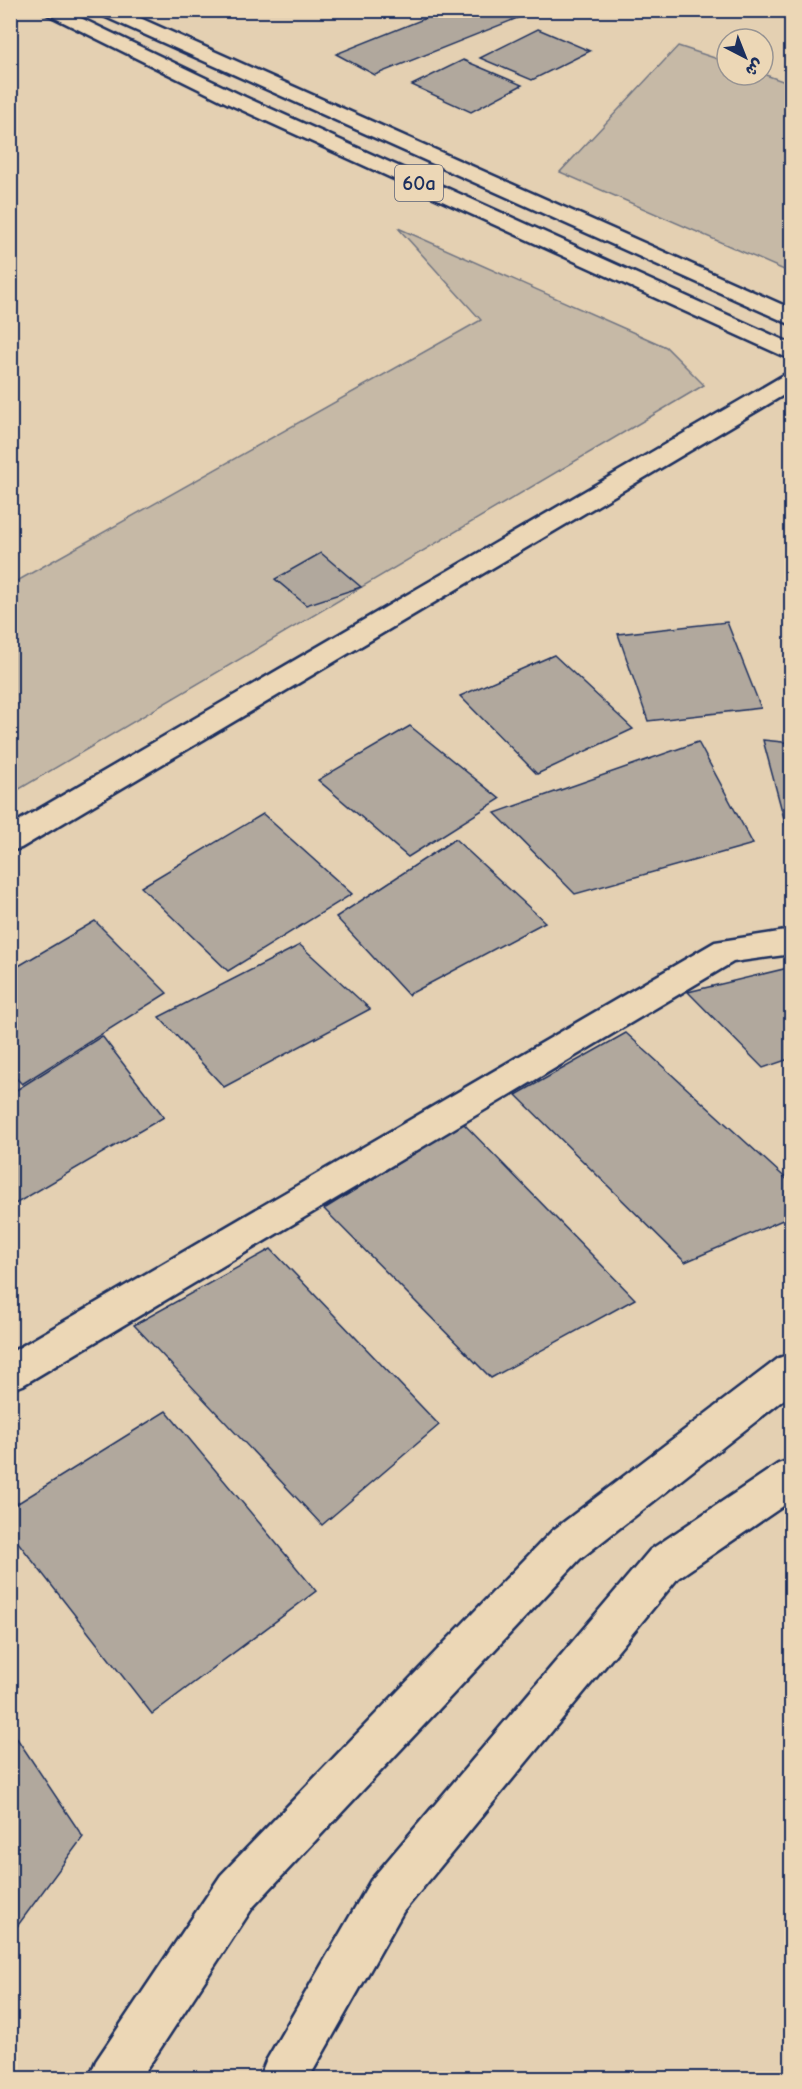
<svg xmlns="http://www.w3.org/2000/svg" width="802" height="2089" font-family="'Comic Neue','Playpen Sans Arabic',sans-serif">
<style>
.green{fill:#c6b9a6;stroke:#707482;stroke-width:1.5}
.building{fill:#b1a89d;stroke:#1b2f5e;stroke-width:1.5}
.lines{fill:none;stroke-linecap:round;stroke-linejoin:round}
.minor-casing{stroke:#1b2f5e;stroke-width:5}
.primary-casing{stroke:#1b2f5e;stroke-width:5}
.minor{fill:#ecd7b6;fill-rule:evenodd}
.primary{fill:#ecd7b6;fill-rule:evenodd}
.labels{text-anchor:middle;stroke-width:5;stroke-linejoin:round;paint-order:stroke}
.shield{fill:#ecd7b6;stroke:#5a6178;stroke-width:1.5}
.shield-label{font-size:21px;font-weight:bold;fill:#1b2f5e}
</style>
<rect width="100%" height="100%" fill="#e4d0b2"/>
<filter id="ink" filterUnits="userSpaceOnUse"><feTurbulence type="fractalNoise" baseFrequency=".0167" numOctaves="2"/><feDisplacementMap in="SourceGraphic" scale="12" xChannelSelector="R" yChannelSelector="G"/><feConvolveMatrix kernelMatrix="1 2 1 2 8 2 1 2 1" color-interpolation-filters="sRGB"/></filter>
<g filter="url(#ink)">
<path class="green" d="M678,46L727,62V75L763,74L791,84V273L560,172Z
M398,228L666,347L704,385L11,794L10,585L481,320Z"/>
<path class="building" d="M446,10H507L520,17L375,75L336,54Z
M538,29L590,51L532,80L480,58Z
M463,60L522,85L471,112L412,85Z
M321,553L361,587L306,605L275,579Z
M727,622L761,708L648,721L618,634Z
M554,655L633,729L537,774L460,696Z
M410,726L500,799L408,857L318,780Z
M763,740L792,743V827L786,826Z
M698,742L753,844L575,894L495,813Z
M263,814L352,894L228,971L141,887Z
M455,839L545,922L408,995L336,917Z
M95,921L167,993L22,1084L10,1072V971Z
M300,945L370,1009L224,1087L159,1017Z
M792,967V1058L763,1068L688,992Z
M626,1033L792,1184V1216L685,1262L516,1095Z
M102,1036L164,1117L10,1207V1094Z
M463,1123L635,1299L491,1378L324,1209Z
M271,1249L439,1425L322,1525L134,1325Z
M166,1411L316,1591L152,1714L10,1532V1508Z
M10,1728L83,1837L10,1936Z"/>
<g class="lines">
<defs>
<path id="minor" d="M792,373V390L21,848L10,851V826L784,375Z
M792,930V954L733,962L23,1385L10,1390V1353L715,942Z
M792,1353V1393L580,1559L253,1907L141,2078H89L96,2061L221,1875L552,1531L779,1358Z
M792,1459V1500L678,1578L403,1912L309,2078H259L266,2061L371,1880L650,1550L778,1464Z"/>
<path id="primary" d="M39,10H64L245,97L792,344V360L231,105Z
M97,10H122L792,309V325L99,14Z"/>
</defs>
<use href="#minor" class="minor-casing"/>
<use href="#primary" class="primary-casing"/>
<use href="#minor" class="minor"/>
<use href="#primary" class="primary"/>
</g>
</g>
<g class="labels">
<rect class="shield" x="395" y="165" width="48" height="36" rx="4.5"/>
<g class="shield-label">
<text x="419" y="190">60a</text>
</g>
</g>
<rect width="802" height="2089" fill="none" stroke="#ecd7b6" stroke-width="36"/>
<rect x="18" y="18" width="766" height="2053" fill="none" stroke="#1b2f5e" stroke-width="2" filter="url(#ink)"/>
<g transform="translate(745 57) rotate(138)"><circle r="28" fill="#ecd7b6" stroke="#989493" stroke-width="1.5"/>
<path d="M0-4.5L10 22L0 15L-10 22Z" fill="#1b2f5e"/>
<text y="-9" font-size="16" font-weight="bold" text-anchor="middle" fill="#1b2f5e">ش</text>
</g>
</svg>
